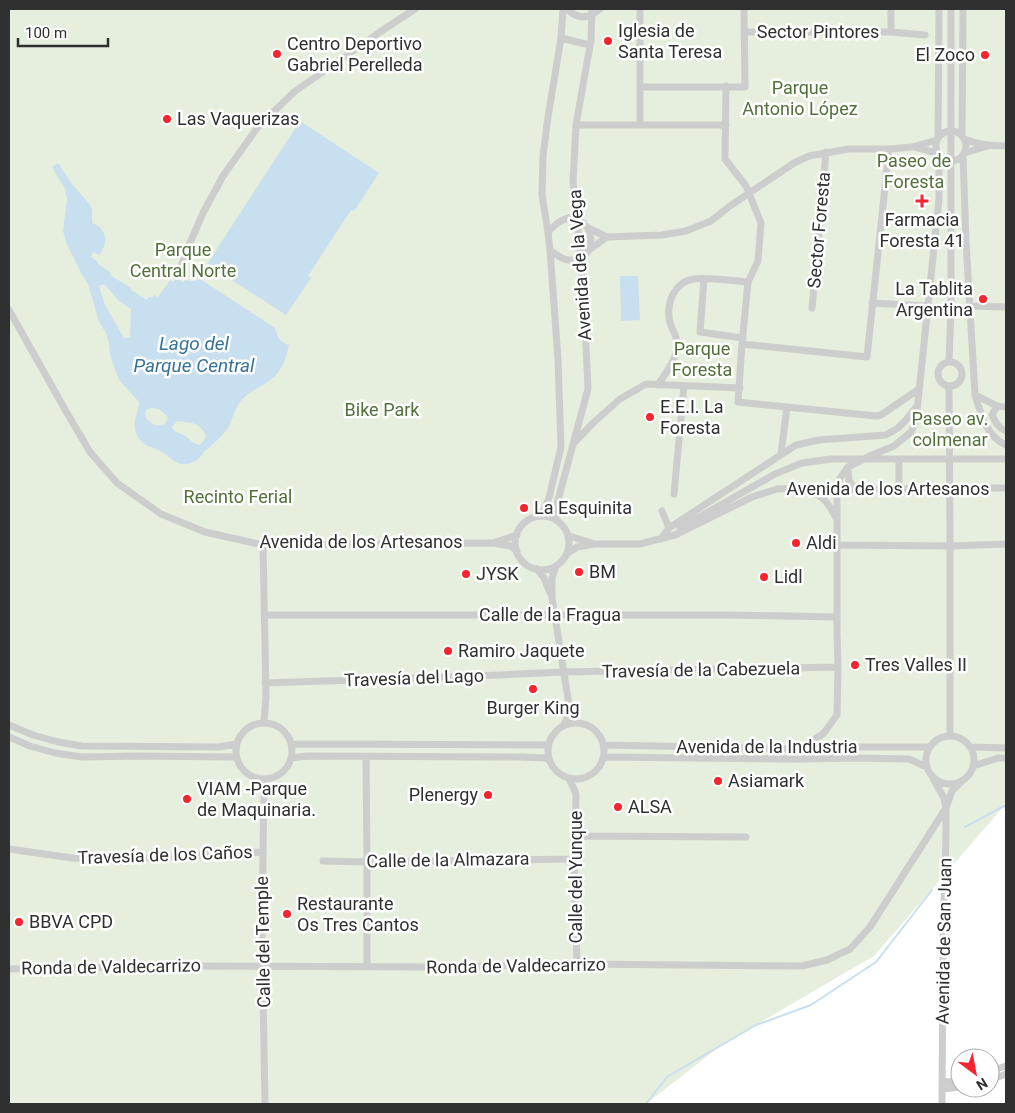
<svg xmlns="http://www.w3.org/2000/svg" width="1015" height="1113" font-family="Roboto,sans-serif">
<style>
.green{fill:#e6eedd}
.water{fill:#c8dff0;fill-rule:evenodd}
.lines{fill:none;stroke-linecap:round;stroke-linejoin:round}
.stream{stroke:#c8dff0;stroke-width:2}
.minor{stroke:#cdcdcd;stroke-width:7}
.poi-dot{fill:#f6242f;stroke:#fff;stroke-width:2}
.labels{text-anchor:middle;stroke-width:5;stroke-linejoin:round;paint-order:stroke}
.poi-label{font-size:18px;fill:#303030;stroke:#fff;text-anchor:start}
.street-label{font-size:18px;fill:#303030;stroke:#fff}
.park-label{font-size:18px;fill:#527139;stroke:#fff}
.water-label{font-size:19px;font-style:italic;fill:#36729b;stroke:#fff}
</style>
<rect width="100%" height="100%" fill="#fff"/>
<path class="green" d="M9,9H1006V805L1004,806L874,956L723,1044L646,1104H9Z"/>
<path class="water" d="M300,121L379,173L354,211L351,210L308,276L311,278L286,315L207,264Z
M58,163L72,184L91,206L92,211V223C107,228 109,243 99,255L93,252L91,257L98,262L97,263L111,273L110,275L131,288V290L147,300L149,297L152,298L154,295L158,297L170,280L173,282L176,278L183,282L186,280C191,282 195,281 200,279L275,328C277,336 281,344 289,345C286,359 282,372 269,381C260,388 249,391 241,401C234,409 233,419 228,428C222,437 214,443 206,450C203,452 204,453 201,456C196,462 189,465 181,464C173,462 169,456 162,452C158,449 153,448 148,446C139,442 133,431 135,421C136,414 139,409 139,402L119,380L110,355L109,343L106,333L99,322L88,284L81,273L66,242L63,231L67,199L65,189L52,167ZM104,284L119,301L131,309L130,337L127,338H124L105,305L99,286ZM152,408C160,408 163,412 168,418L165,424C154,427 153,425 145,417L146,410ZM177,421C191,423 198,421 206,435L204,440L200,445L196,444L192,442L186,436L174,431L172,427Z
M620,276H638L640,320L621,321Z"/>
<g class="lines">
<path class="stream" d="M965,827L1004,806L1006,808
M646,1104L667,1077L756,1025L811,1005L876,962L932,890"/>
<path class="minor" d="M567,9C578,20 589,19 600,9
M640,9V125
M744,32H891L925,35
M891,32V9
M561,38L590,45
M726,86L725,159L746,186L761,223L758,261L748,282L742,344L738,402L787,407
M640,87H745L744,9
M580,125H726
M936 146a15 15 0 1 1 30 0a15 15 0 1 1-30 0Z
M962,136L963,9
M938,138L939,9
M964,139C978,145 991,146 1006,146
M915,147L926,150L938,154
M964,153L988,146
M963,155L966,242L975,395C981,414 986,436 1006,445
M588,228L607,237L662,235L686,231L711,221L730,206L794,163L809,156L849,149H889L912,147L937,140
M548,232C558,221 563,219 576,216L588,228L591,239L589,250L581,260C565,261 563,260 550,250
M589,250L607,237
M179,272L186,252L203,213L223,176L257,128L294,92L380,32L415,9
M704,279L700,332L743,338
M872,303L927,306
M970,306L1006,307
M812,308L826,152
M9,310L67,413L90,452L117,483L161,514L205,532L263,545L493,543L510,546L517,551
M742,344L867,357L889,149
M938 374a12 12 0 1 1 24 0a12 12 0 1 1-24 0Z
M949,362L951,306V9
M658,385C666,372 678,359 677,343C677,334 669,326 669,317C667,301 676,281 694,279C712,277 730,281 748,282
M949,387L950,541
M975,395L997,406L1006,407
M997,406L992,415C996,423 998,428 1006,431
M574,443L593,423L620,399L646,384L740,388
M781,454L787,407L876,416L881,415L919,389
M848,467L849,481L857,490
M899,488V459
M807,490C824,497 828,502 836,518
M674,494L684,386
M662,511L669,528
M539,516L544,510L549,498L561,447L558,359L550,250L548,232L542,195L543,156L548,117L561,38L563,9
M515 543a27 27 0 1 1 54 0a27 27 0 1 1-54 0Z
M556,519L558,500L588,389L585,325L581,260L573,182L576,125L591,40L592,9
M680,528L775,474L802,463L831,459H1006
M569,536L592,543
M661,539L669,528L796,445L819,440L886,435L898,428L906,420L917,406
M496,542L517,535
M263,545L266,696L264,723
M837,545L950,546L1006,544
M950,546V736
M568,553L577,547L595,544H640L675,535L752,497L777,489L802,488L837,490L950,488H1006
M556,566L552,578V598L570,711L564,725
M537,569L544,578L550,593
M264,615H728L837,617
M265,683L475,676L563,672L838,667
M548 751a28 28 0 1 1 56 0a28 28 0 1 1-56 0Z
M236 751a28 28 0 1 1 56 0a28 28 0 1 1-56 0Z
M9,725L33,735L58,742L82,746L219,747L236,744
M926 760a24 24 0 1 1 48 0a24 24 0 1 1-48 0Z
M9,737L30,746L55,753L82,757L137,756L236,757
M291,744L548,745
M604,745L803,749L852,747H930
M970,747L1006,748
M803,749L810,742L823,734L837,715L838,667L837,633V490L840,478L848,467L872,455L894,446L911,432L916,421L939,199V155
M366,757L367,862V966
M604,757L798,759L855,758L909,759L927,767
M291,758L307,756L519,757L546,758L548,759
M973,766L998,758H1006
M933,778L944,798L946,808V834L943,943L942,1104
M569,779L575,791L576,796L574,859L577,964
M264,780L262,937L265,1104
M575,836L746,837
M9,849L72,858L111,860L263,852
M323,861L367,862L574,859
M9,969L195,966L444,967L577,964L802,966L827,960L850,949L870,927L946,808L952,791L962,781
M990,1071L1006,1066
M990,1080L1006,1074
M942,1081L951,1082L960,1080
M942,1089L960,1087"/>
</g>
<g class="poi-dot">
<circle cx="608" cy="41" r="5"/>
<circle cx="277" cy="54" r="5"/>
<circle cx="985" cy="55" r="5"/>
<circle cx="167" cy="119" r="5"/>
<path d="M919.5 193.5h5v5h5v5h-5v5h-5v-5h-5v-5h5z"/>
<circle cx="983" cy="299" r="5"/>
<circle cx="650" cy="417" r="5"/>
<circle cx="524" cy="508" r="5"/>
<circle cx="796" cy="543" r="5"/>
<circle cx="579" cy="572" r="5"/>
<circle cx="466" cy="574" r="5"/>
<circle cx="764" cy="577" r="5"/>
<circle cx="448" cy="651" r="5"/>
<circle cx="855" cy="665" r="5"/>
<circle cx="533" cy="689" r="5"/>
<circle cx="718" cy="781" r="5"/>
<circle cx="488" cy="795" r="5"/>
<circle cx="187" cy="799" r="5"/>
<circle cx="618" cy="807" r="5"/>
<circle cx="287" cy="914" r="5"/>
<circle cx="19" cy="922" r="5"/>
</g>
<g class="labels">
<g class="poi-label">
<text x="618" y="37">Iglesia de<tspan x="618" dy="21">Santa Teresa</tspan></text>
<text x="287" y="50">Centro Deportivo<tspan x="287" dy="21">Gabriel Perelleda</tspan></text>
<text x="975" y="61" text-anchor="end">El Zoco</text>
<text x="177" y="125">Las Vaquerizas</text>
<text x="922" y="226" text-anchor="middle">Farmacia<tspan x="922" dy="21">Foresta 41</tspan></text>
<text x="973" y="295" text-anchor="end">La Tablita<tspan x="973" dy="21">Argentina</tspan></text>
<text x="660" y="413">E.E.I. La<tspan x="660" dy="21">Foresta</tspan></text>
<text x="534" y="514">La Esquinita</text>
<text x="806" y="549">Aldi</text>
<text x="589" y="578">BM</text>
<text x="476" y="580">JYSK</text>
<text x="774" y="583">Lidl</text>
<text x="458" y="657">Ramiro Jaquete</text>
<text x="865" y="671">Tres Valles II</text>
<text x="533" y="714" text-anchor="middle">Burger King</text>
<text x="728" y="787">Asiamark</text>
<text x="197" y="795">VIAM -Parque<tspan x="197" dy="21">de Maquinaria.</tspan></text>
<text x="478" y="801" text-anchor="end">Plenergy</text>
<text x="628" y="813">ALSA</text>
<text x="297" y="910">Restaurante<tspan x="297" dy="21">Os Tres Cantos</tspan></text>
<text x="29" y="928">BBVA CPD</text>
</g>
<g class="street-label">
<text x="818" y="38">Sector Pintores</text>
<text transform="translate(819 230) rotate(-85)" y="6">Sector Foresta</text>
<text transform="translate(580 265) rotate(-94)" y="6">Avenida de la Vega</text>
<text x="888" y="495">Avenida de los Artesanos</text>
<text x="361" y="548">Avenida de los Artesanos</text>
<text x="550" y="621">Calle de la Fragua</text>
<text transform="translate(701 670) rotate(-1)" y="6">Travesía de la Cabezuela</text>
<text transform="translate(414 678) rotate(-2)" y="6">Travesía del Lago</text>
<text x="767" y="753">Avenida de la Industria</text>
<text transform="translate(165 855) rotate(-2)" y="6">Travesía de los Caños</text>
<text transform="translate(448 860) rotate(-1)" y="6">Calle de la Almazara</text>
<text transform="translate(576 877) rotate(-90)" y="6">Calle del Yunque</text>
<text transform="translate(944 941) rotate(-89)" y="6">Avenida de San Juan</text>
<text transform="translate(263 942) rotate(-91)" y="6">Calle del Temple</text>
<text transform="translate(516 966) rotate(-1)" y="6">Ronda de Valdecarrizo</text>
<text transform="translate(111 967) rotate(-1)" y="6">Ronda de Valdecarrizo</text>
</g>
<g class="park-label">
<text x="800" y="94">Parque<tspan x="800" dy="21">Antonio López</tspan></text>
<text x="914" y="167">Paseo de<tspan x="914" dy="21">Foresta</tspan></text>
<text x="183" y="256">Parque<tspan x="183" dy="21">Central Norte</tspan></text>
<text x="702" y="355">Parque<tspan x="702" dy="21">Foresta</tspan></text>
<text x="382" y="416">Bike Park</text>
<text x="950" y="425">Paseo av.<tspan x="950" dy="21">colmenar</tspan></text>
<text x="238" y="503">Recinto Ferial</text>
</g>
<g class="water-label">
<text x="194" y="350">Lago del<tspan x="194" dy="22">Parque Central</tspan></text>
</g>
</g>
<rect width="1015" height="1113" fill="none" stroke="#303030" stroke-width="20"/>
<g transform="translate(975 1073) rotate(148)"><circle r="24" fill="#ffffff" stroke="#acacac"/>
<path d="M0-4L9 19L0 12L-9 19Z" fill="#f6242f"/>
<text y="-8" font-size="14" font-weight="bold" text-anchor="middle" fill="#303030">N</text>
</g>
<path d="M18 38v8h90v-8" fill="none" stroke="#303030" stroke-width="2.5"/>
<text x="25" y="38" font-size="15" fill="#303030" stroke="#ffffff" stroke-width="4" paint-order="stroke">100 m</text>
</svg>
